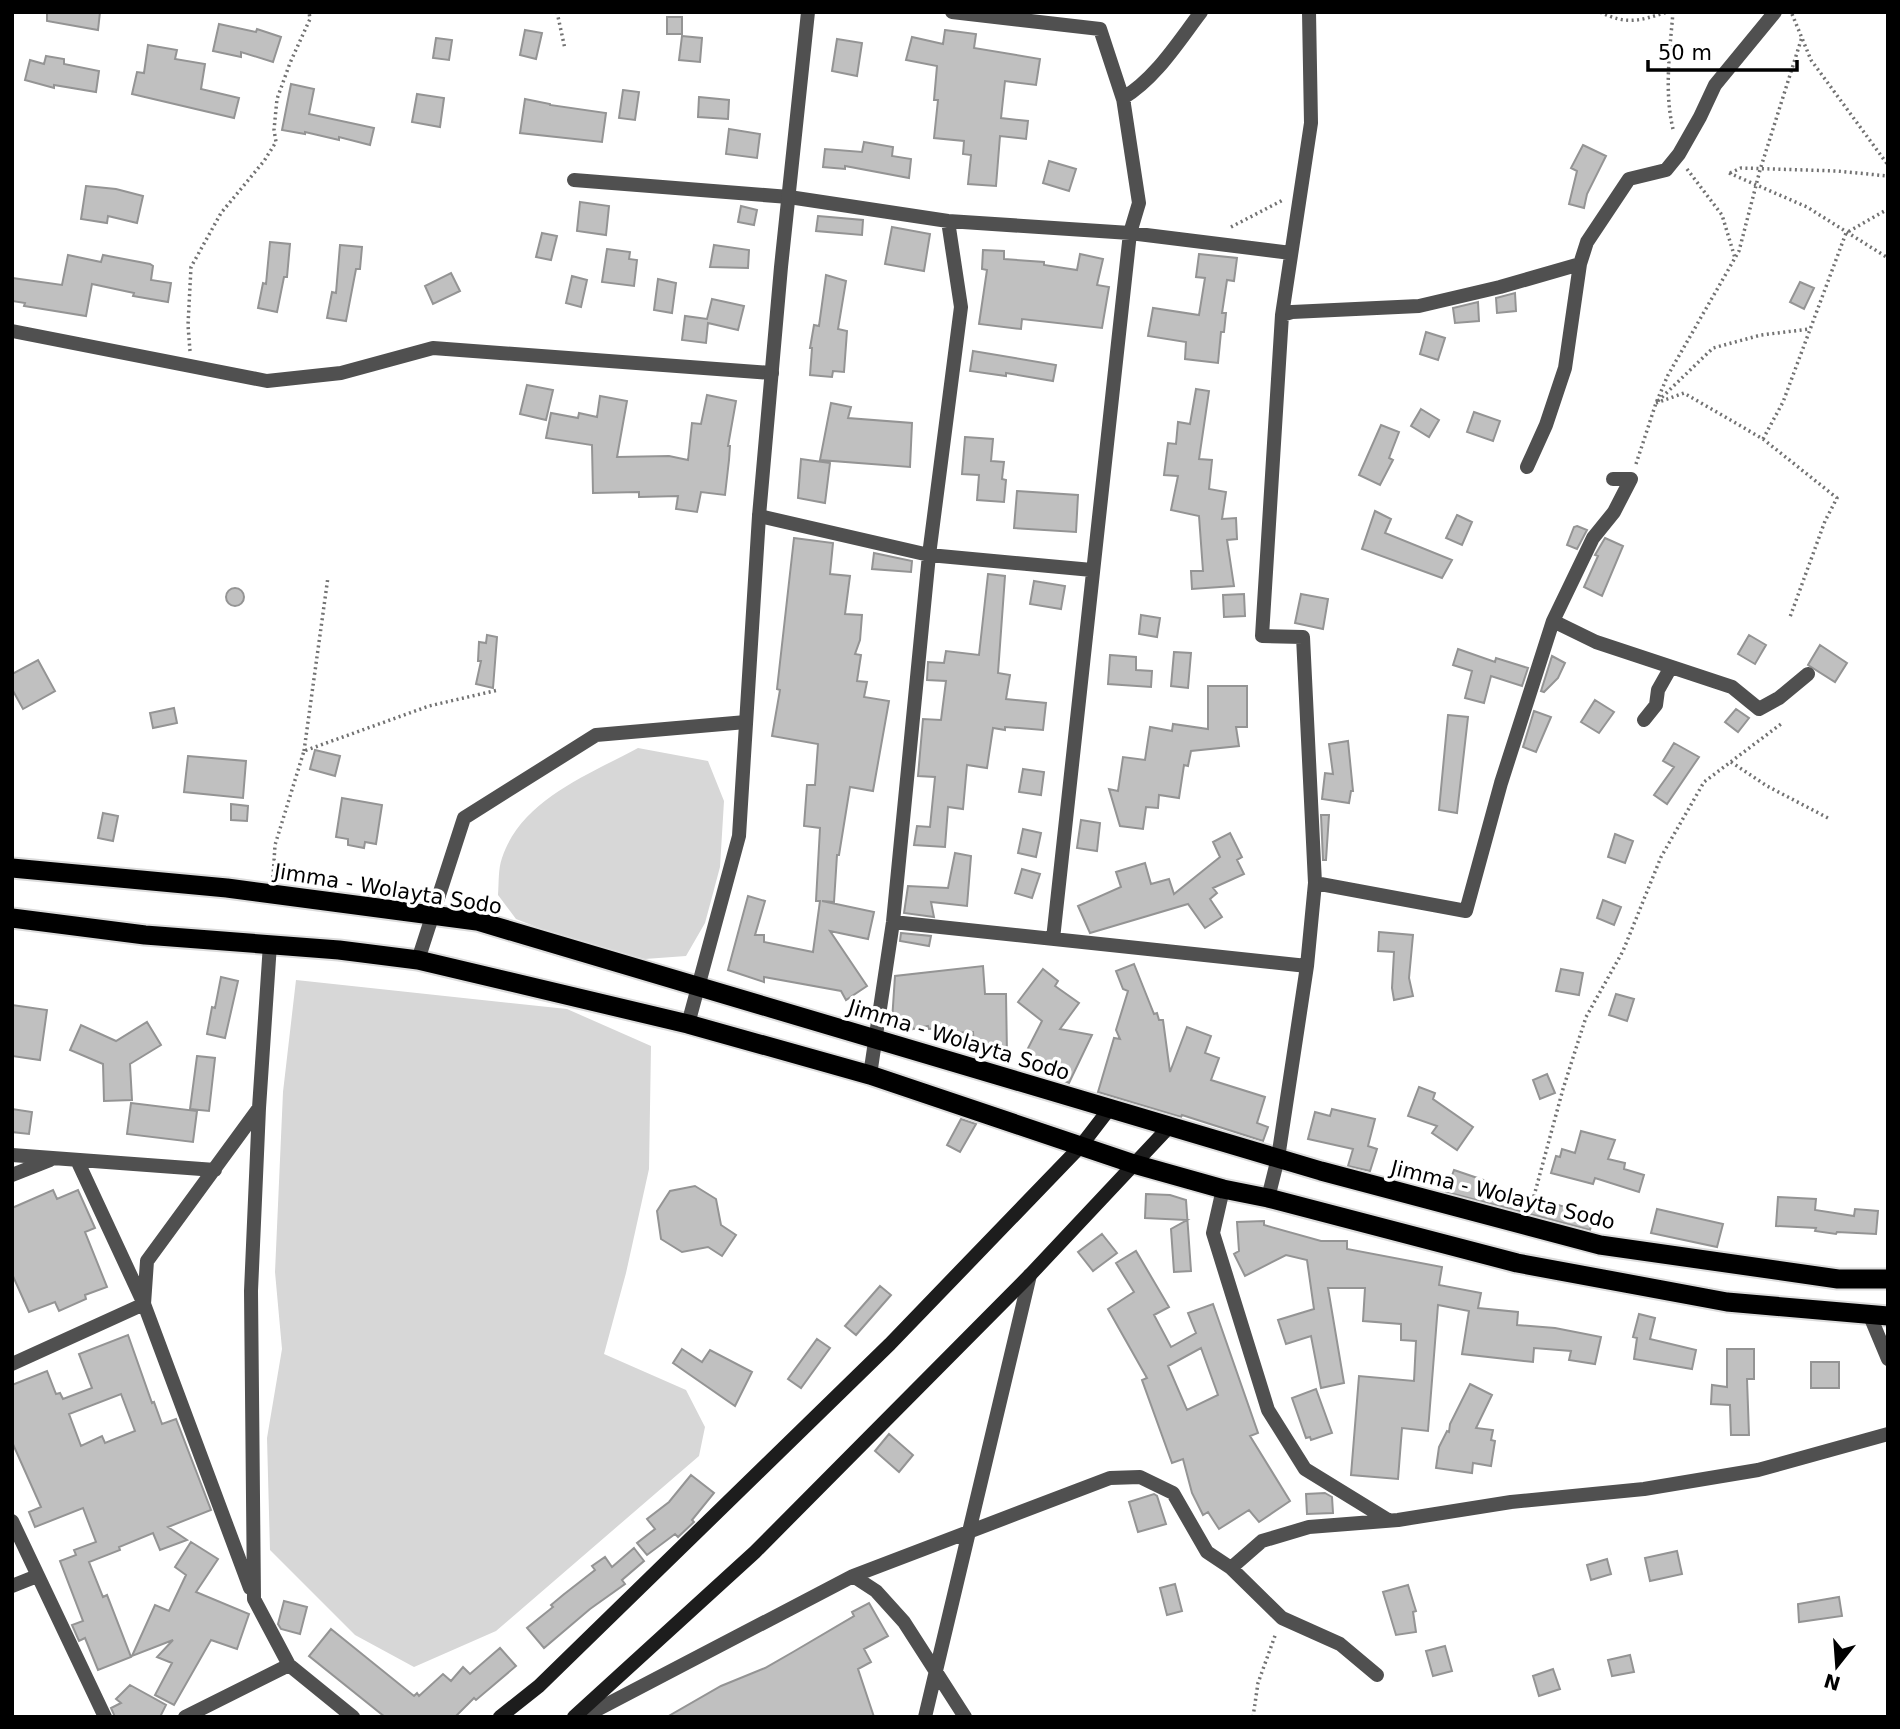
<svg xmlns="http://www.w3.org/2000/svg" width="1900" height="1729" font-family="'DejaVu Sans',sans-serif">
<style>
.green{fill:#d7d7d7}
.building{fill:#c0c0c0;stroke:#949494;stroke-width:2;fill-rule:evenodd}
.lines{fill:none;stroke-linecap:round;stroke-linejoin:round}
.trunk-casing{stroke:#dbdbdb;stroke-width:23}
.path{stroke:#727272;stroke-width:3.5;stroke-dasharray:2 3.5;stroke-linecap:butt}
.minor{stroke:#505050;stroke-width:14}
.tertiary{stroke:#505050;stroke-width:14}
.secondary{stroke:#1d1d1d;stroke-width:14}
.trunk{stroke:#000;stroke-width:19}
.labels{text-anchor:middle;stroke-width:7;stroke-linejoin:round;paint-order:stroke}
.street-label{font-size:21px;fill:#000;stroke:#fff}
</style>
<rect width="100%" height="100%" fill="#fff"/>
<path class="green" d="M638,748L708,761L724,801L720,867L705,923L686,956L645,959L572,941L516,919L498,895C499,883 498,869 502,858C521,800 588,775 638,748Z
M296,980L567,1009L651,1046L649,1169L626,1273L604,1354L686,1390L705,1427L699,1456L496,1631L414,1667L355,1635L270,1550L267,1438L282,1349L275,1272L283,1092Z"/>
<path class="building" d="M47,12H100L98,30L47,21Z
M667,17H682V34H667Z
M219,24L256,32L257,29L281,37L273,62L241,52V57L213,51Z
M525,30L542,33L536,59L520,55Z
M945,30L976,34L974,48L1040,59L1036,85L1005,81L1001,118L1028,121L1026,139L1000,136L996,186L968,184L971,155L963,154L964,141L934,138L938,100H934L937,66L906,60L912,37L943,44Z
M682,36L702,38L700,62L679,60Z
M436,38L452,40L449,60L433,58Z
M837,39L862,43L857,76L832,71Z
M148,45L177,50L175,59L205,64L201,89L239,98L234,118L132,94L137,72L144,73Z
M46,56L64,59V64L99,71L96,92L54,85V88L25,80L30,60L44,64Z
M291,84L314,89L309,114L374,128L370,145L339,137V140L305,132V134L282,130Z
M623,90L639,92L635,120L619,118Z
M417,94L444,98L440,127L412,122Z
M699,97L729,100L728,119L698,117Z
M525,99L550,104V105L606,113L602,142L520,133Z
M729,129L760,134L757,158L726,154Z
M864,142L893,147L892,156L911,159L909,178L845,166V169L823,167L825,149L862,152Z
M1583,145L1606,156L1587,194L1584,208L1569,204L1577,171L1571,168Z
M1049,161L1076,169L1069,191L1043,183Z
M86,186L116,189L143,196L137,223L108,216L107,223L81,219Z
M580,202L609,206L606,235L577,231Z
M741,206L757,210L754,225L738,222Z
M818,216L863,220L862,235L816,231Z
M892,227L930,234L924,271L885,264Z
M542,233L557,236L551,260L536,257Z
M270,242L290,244L287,277H284L277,312L258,308L263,283L266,284Z
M340,245L362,247L360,269H356L346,321L327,318L332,292L336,293Z
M714,245L749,250L748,268L710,267Z
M607,249L630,252L629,259L637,260L634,286L602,282Z
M983,250L1004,251V259L1044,262V265L1077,270L1080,254L1103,259L1097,285L1109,287L1102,328L1022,319L1021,329L979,324L987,270L982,269Z
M1199,254L1237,258L1234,281L1227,280L1222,313H1226L1224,332H1221L1218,363L1185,359L1186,342L1148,336L1153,308L1199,315L1205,278L1196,277Z
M68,255L101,262L103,255L150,264L153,266L151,280L171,283L168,302L133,296L134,293L92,284L86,316L24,306L25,303L12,301V278L62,285Z
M451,273L460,291L433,304L425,286Z
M826,275L846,281L838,329L847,331L844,372L833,371L832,377L810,375L812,348H810L814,325L819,326Z
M572,276L587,280L581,307L566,303Z
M658,279L676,283L672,313L654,310Z
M1800,282L1814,288L1804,309L1790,302Z
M1515,293L1516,311L1497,313L1496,298Z
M712,299L744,306L738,330L708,323L706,343L682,340L685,316L707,319Z
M1478,302L1479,321L1455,323L1453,308Z
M1426,332L1445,338L1438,360L1420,354Z
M973,351L1056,365L1053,381L1006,373V376L970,371Z
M527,385L553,390L546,420L520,414Z
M1196,389L1209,391L1199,459L1212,460L1209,489L1226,492L1222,519L1236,518L1237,539L1227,540L1234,586L1192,589L1191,571H1203L1199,516L1171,510L1178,476L1164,475L1168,443L1176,444L1178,422L1190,424Z
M707,395L736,401L728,446H730L729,460L725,495L701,492L697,512L676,509L678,496L639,497V492L593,493L592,445L546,438L551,413L578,418L579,413L597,417L600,396L627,401L617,457L669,456L688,460L692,423L701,424Z
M831,403L851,407L848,418L912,423L910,467L820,460Z
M1421,409L1439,420L1429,437L1411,426Z
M1474,412L1500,421L1493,441L1467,432Z
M1381,425L1399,432L1389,458L1393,460L1380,485L1359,475Z
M965,437L993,439L991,461L1004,462L1002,479L1006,480L1004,502L977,500L979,475L962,474Z
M801,459L830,463L825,503L798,498Z
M1017,491L1078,495L1076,532L1014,528Z
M1375,511L1391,519L1385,533L1452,560L1442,578L1362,549Z
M1457,515L1472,522L1462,545L1446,538Z
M1577,526L1587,530L1577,549L1567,545L1574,527Z
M794,538L833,543L830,574L850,576L845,614L862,615L860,640L855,654L861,655L857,681L867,682L864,697L889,701L873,791L850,787L839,855H837L834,902L822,901L874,912L868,939L830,931L867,986L846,1000L841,991L764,977V982L728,970L748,896L765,901L755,935H764V942L813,952L820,901H816L820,828L804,826L807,785H815L818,744L772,736L780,690L777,689Z
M1605,538L1623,546L1602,596L1584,587L1598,556L1595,555Z
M874,553L912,561L911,572L872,569Z
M988,574L1005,576L998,673L1010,675L1006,699L1046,703L1043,730L1005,727V730L993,728L987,768L967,765L963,809L948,807L945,847L914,845L917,826L930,827L935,777L918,776L923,719L941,720L946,681L927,680L928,662L944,663L946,651L979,655Z
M1034,581L1065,586L1061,609L1030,604Z
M226 597a9 9 0 1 1 18 0a9 9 0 1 1-18 0Z
M1244,594L1245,616L1224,617L1223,595Z
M1301,594L1328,599L1323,629L1295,623Z
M1141,615L1160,618L1157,637L1139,634Z
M487,635L497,637L493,688L476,684L481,661H478L479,642L486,643Z
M1749,635L1766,645L1755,664L1738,654Z
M1820,645L1847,663L1835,682L1808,665Z
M1458,649L1495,662L1496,658L1528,668L1522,686L1491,676L1484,703L1465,698L1472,671L1453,665Z
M1174,652L1191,653L1188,688L1171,686Z
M1110,655L1136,657V670L1152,671L1151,687L1108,684Z
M1552,656L1565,663L1558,678L1544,692L1541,691Z
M38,660L55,691L23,709L12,689V674Z
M1208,686H1247V727H1236L1239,746L1191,751L1188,766L1184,765L1179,798L1159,795L1158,808L1146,807L1143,829L1120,826L1109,789L1118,791L1123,757L1145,760L1150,727L1172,731L1173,724L1208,729Z
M1595,700L1614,712L1599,733L1581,722Z
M174,708L177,723L153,728L150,713Z
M1736,709L1749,718L1738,732L1725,722Z
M1534,711L1551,717L1536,752L1523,747Z
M1448,715L1468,717L1457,813L1439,810Z
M1348,741L1353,791H1351L1349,803L1322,799L1325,773L1333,774L1329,744Z
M1674,743L1699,757L1667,804L1654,795L1674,767L1663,761Z
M315,750L340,756L335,776L310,769Z
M188,756L246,761L243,798L184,792Z
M1023,769L1044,772L1041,795L1019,792Z
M342,798L382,805L376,844L365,842L364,848L348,845V839L336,837Z
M231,804L248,806L247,821L231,820Z
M103,813L118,816L113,841L98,838Z
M1321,815H1329L1326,860H1323Z
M1081,820L1100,823L1097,851L1077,848Z
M1023,829L1041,833L1036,857L1018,853Z
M1230,833L1242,857L1237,860L1244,874L1213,888L1217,893L1210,899L1222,917L1205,928L1188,904L1090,933L1078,906L1121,887L1116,872L1145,863L1151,884L1169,879L1174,894L1220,857L1213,842Z
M1615,834L1633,841L1625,863L1608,857Z
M955,853L971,856L967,906L931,902L934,917L904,913L908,886L948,888Z
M1022,869L1040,874L1032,898L1015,893Z
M1603,900L1621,907L1614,925L1597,918Z
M1379,932L1413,935L1409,978L1413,996L1394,1000L1392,988L1394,952L1378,951Z
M901,933L931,936L929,946L900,941Z
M1134,964L1154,1014L1157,1013L1159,1020H1163L1170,1072L1187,1027L1211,1036L1205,1053L1219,1058L1211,1080L1265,1097L1257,1123L1268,1127L1263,1141L1182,1115L1181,1117L1098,1092L1114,1038L1120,1039L1116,1030L1128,991L1123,989L1116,971Z
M983,966L985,994H1006L1007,1054L986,1055V1049H974L973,1032L952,1033L951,1027L929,1029L928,1026L913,1029L911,1022L892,1021L895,976Z
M1043,969L1058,981L1055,986L1079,1003L1060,1029L1092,1035L1069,1083L1052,1076L1054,1072L1024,1056L1042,1021L1018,1002Z
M1561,969L1583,973L1579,995L1556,991Z
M221,977L238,981L225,1038L207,1034L212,1007L215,1008Z
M1616,994L1634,999L1627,1021L1609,1015Z
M12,1005L47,1010L40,1060L12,1056Z
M147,1022L161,1045L130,1064L132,1100L104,1101L103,1064L70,1050L81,1025L116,1041Z
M197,1056L215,1058L209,1111L190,1109Z
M1547,1074L1555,1093L1540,1099L1533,1080Z
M1419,1087L1435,1093L1433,1099L1473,1127L1457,1150L1432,1133L1437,1126L1408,1116Z
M131,1103L197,1111L193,1142L127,1134Z
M12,1109L32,1112L29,1134L12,1132Z
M1332,1109L1375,1119L1368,1146L1377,1149L1370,1171L1348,1166L1353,1149L1308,1139L1315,1112L1330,1116Z
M961,1119L976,1124L960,1152L947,1145Z
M1581,1131L1615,1140L1608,1159L1625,1163L1624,1169L1644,1175L1639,1192L1595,1178L1593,1184L1551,1173L1556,1156L1560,1157L1562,1149L1575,1153Z
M1454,1170L1498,1185L1497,1188L1594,1215L1590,1230L1446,1192Z
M695,1186L716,1199L721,1225L736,1235L722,1256L708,1247L682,1252L661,1239L657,1211L670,1191Z
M53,1190L57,1199L78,1190L95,1228L85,1232L107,1287L85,1295L86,1299L59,1311L55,1302L29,1312L12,1274V1208Z
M1146,1194L1170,1195L1186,1200L1191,1271L1174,1272L1171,1229L1187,1220L1145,1218Z
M1778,1197L1816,1199L1815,1210L1854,1216L1855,1209L1878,1211L1876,1234L1837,1232L1836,1234L1815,1231L1816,1228L1776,1226Z
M1657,1209L1723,1224L1717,1247L1651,1233Z
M1264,1221V1225L1321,1241H1347V1249L1442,1267L1439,1285L1481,1293L1478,1308L1518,1312L1517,1325L1555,1328L1601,1337L1595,1364L1569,1360L1571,1351L1534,1348L1533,1362L1462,1354L1469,1311L1438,1305L1428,1431L1402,1428L1398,1479L1351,1475L1359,1376L1414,1381L1416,1341L1401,1340V1324L1363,1321L1365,1288H1328L1344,1383L1321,1388L1311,1336L1286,1344L1278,1320L1314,1309L1307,1260L1286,1255L1245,1276L1234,1254L1239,1251L1237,1222Z
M1102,1234L1117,1253L1093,1271L1078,1252Z
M1136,1251L1169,1307L1154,1315L1171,1347L1196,1333L1188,1313L1213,1304L1258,1433L1250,1436L1290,1501L1259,1522L1249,1510L1219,1529L1208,1512L1203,1515L1192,1493L1183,1459L1172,1463L1142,1380L1147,1378L1108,1309L1134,1292L1116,1263ZM1201,1348L1218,1395L1187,1410L1168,1366Z
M880,1286L891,1295L856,1335L845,1326Z
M1639,1314L1655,1318L1650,1339L1696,1350L1692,1369L1634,1359L1637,1338L1633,1337Z
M128,1335L152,1403L154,1402L162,1424L176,1419L211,1510L168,1527L187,1540L160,1550L153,1533L119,1547L120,1550L89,1562L103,1597L107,1595L131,1657L98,1670L85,1638L79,1641L72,1625L83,1621L60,1561L76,1555L74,1550L96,1542L83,1508L35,1527L29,1512L41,1507L12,1442V1385L47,1371L56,1394L60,1393L63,1399L92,1388L79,1354ZM121,1394L135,1431L105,1443L102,1436L81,1446L69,1414Z
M817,1339L830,1348L801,1388L788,1379Z
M682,1349L702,1362L710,1350L752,1372L735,1406L673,1363Z
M1727,1349H1754V1379H1747L1749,1435H1731L1730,1405L1711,1404L1712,1385L1727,1387Z
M1811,1362H1839V1388H1811Z
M1470,1384L1492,1395L1476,1428L1493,1430L1491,1440L1495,1441L1491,1466L1473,1463L1472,1473L1436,1468L1439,1447L1447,1431L1449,1432L1450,1424Z
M1316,1389L1332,1433L1311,1440L1310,1437L1306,1438L1292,1398Z
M889,1434L913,1455L899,1472L875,1451Z
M691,1475L714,1493L692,1520L694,1522L678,1537L675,1534L647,1555L637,1543L655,1529L647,1519L669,1502Z
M1325,1493L1332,1497L1333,1513L1307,1514L1306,1494Z
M1154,1494L1157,1496L1166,1524L1138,1532L1129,1502Z
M191,1542L218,1559L196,1592L249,1614L237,1649L211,1640L174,1705L155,1695L172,1663L157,1657L173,1640L132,1656L155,1605L169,1611L186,1575L175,1567Z
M634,1548L644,1561L622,1580L625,1584L590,1609L544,1648L527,1628L553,1607L551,1605L563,1595L595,1570L592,1566L605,1557L612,1567Z
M1677,1551L1682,1574L1650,1581L1645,1558Z
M1607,1559L1611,1574L1591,1580L1587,1565Z
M1175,1584L1182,1611L1167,1615L1160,1588Z
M1408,1585L1416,1611L1413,1612L1416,1632L1396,1635L1383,1592Z
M1839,1597L1842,1616L1799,1622L1798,1604Z
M284,1601L307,1607L300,1634L281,1629L278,1624Z
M869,1603L888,1636L864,1649L871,1662L858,1669L874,1717H667L721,1686L765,1668L793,1652L854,1616L852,1612Z
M331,1629L414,1696L417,1693L419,1696L443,1674L451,1681L463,1667L470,1674L500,1648L516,1666L476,1700L474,1698L455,1717H385L309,1656Z
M1445,1646L1452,1671L1433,1676L1426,1651Z
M1630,1655L1634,1672L1612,1676L1608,1660Z
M1553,1669L1560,1689L1539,1696L1533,1676Z
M130,1685L166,1705L160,1717H115L111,1708L121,1703L116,1699Z"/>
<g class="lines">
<defs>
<path id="trunk" d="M12,868L227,888L477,921L1321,1171L1600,1245L1838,1279H1888
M12,918L145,935L339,950L418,960L688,1024L870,1075L1134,1164L1223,1189L1268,1198L1517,1263L1727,1302L1888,1316"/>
</defs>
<use href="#trunk" class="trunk-casing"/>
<path class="path" d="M557,12L565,49
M1600,12C1627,25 1639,21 1667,12
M1792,14L1811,60L1888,165
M1673,129C1664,92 1670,49 1673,12
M1687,169L1722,215L1735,258
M1729,173L1807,207L1888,258
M1730,173L1741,168L1837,171L1888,176
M1231,227L1283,200
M190,351L188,325L191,267L221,213L264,161L276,142L274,130L277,99L290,63L310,19L309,12
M1658,401L1713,348L1761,335L1810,329
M1656,403L1684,393L1763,439L1837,498L1825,521L1790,617
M1763,439L1783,402L1846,233L1888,209
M1636,464L1656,403L1668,375L1739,251L1760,170L1802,37
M304,751L328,577
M1731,762L1767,786L1828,818
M273,877L275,845L304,751L429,706L498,690
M1531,1207L1563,1089L1586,1017L1623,951L1661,857L1704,782L1781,724
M1253,1717L1258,1683L1276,1633"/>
<path class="minor" d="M952,12L1100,29L1124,102
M574,180L789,197L948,221L1130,233L1291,253
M1282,315L1292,312L1419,306L1500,287L1580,264L1587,242L1629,179L1666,170L1679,154L1700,117L1715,85L1775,12
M12,331L267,381L341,373L433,348L772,373
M1527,467L1546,425L1565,368L1580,264
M759,516L929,555L1092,570
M1553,621L1596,642L1732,687L1759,709L1779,698L1808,674
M1644,720L1656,705L1658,690L1671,667
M1315,883L1466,911L1501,783L1553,621L1593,538L1614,512L1631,479H1613
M893,922L1307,966
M1053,939L1130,233L1139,203L1123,98C1156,78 1178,42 1201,12
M270,944L259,1108L251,1291L254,1599L289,1665L353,1717
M418,960L464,818L596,735L746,722
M870,1075L893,922L929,555L961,307L948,221
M12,1155L215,1170
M12,1175L50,1160
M1223,1189L1213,1233L1268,1410L1305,1469L1388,1520
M1268,1198L1278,1158L1307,966L1315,883L1303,637L1262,636L1282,315L1311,123L1309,12
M1870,1316L1888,1359
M12,1364L144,1304L77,1160
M12,1521L105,1717
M1231,1568L1262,1541L1309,1527L1398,1520L1511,1502L1644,1489L1758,1470L1888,1434
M853,1576L876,1591L904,1622L965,1717
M12,1586L37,1576
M250,1588L144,1304L147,1261L259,1108
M185,1717L289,1665
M583,1717L853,1576L1110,1478L1140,1477L1173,1493L1207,1552L1231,1568L1282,1618L1340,1644L1377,1675
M925,1717L1030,1275"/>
<path class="tertiary" d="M688,1024L739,836L759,516L781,267L808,12"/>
<path class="secondary" d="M500,1717L539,1686L890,1344L1080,1147L1110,1108
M574,1717L755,1552L1030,1275L1170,1126"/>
<use href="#trunk" class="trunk"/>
</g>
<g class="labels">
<g class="street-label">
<text transform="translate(388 889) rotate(9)" y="7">Jimma - Wolayta Sodo</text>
<text transform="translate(959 1040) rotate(17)" y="7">Jimma - Wolayta Sodo</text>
<text transform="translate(1503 1195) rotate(14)" y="7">Jimma - Wolayta Sodo</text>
</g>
</g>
<rect width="1900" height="1729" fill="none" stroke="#000000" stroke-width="28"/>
<g transform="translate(1837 1666) rotate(197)" stroke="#ffffff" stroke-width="5" paint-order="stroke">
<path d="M0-5L12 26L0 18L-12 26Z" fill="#000000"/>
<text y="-10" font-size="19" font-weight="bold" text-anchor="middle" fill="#000000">N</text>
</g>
<path d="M1648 60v10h149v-10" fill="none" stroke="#000000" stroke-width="3.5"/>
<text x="1658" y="60" font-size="21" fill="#000000" stroke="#ffffff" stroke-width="5" paint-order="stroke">50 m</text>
</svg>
